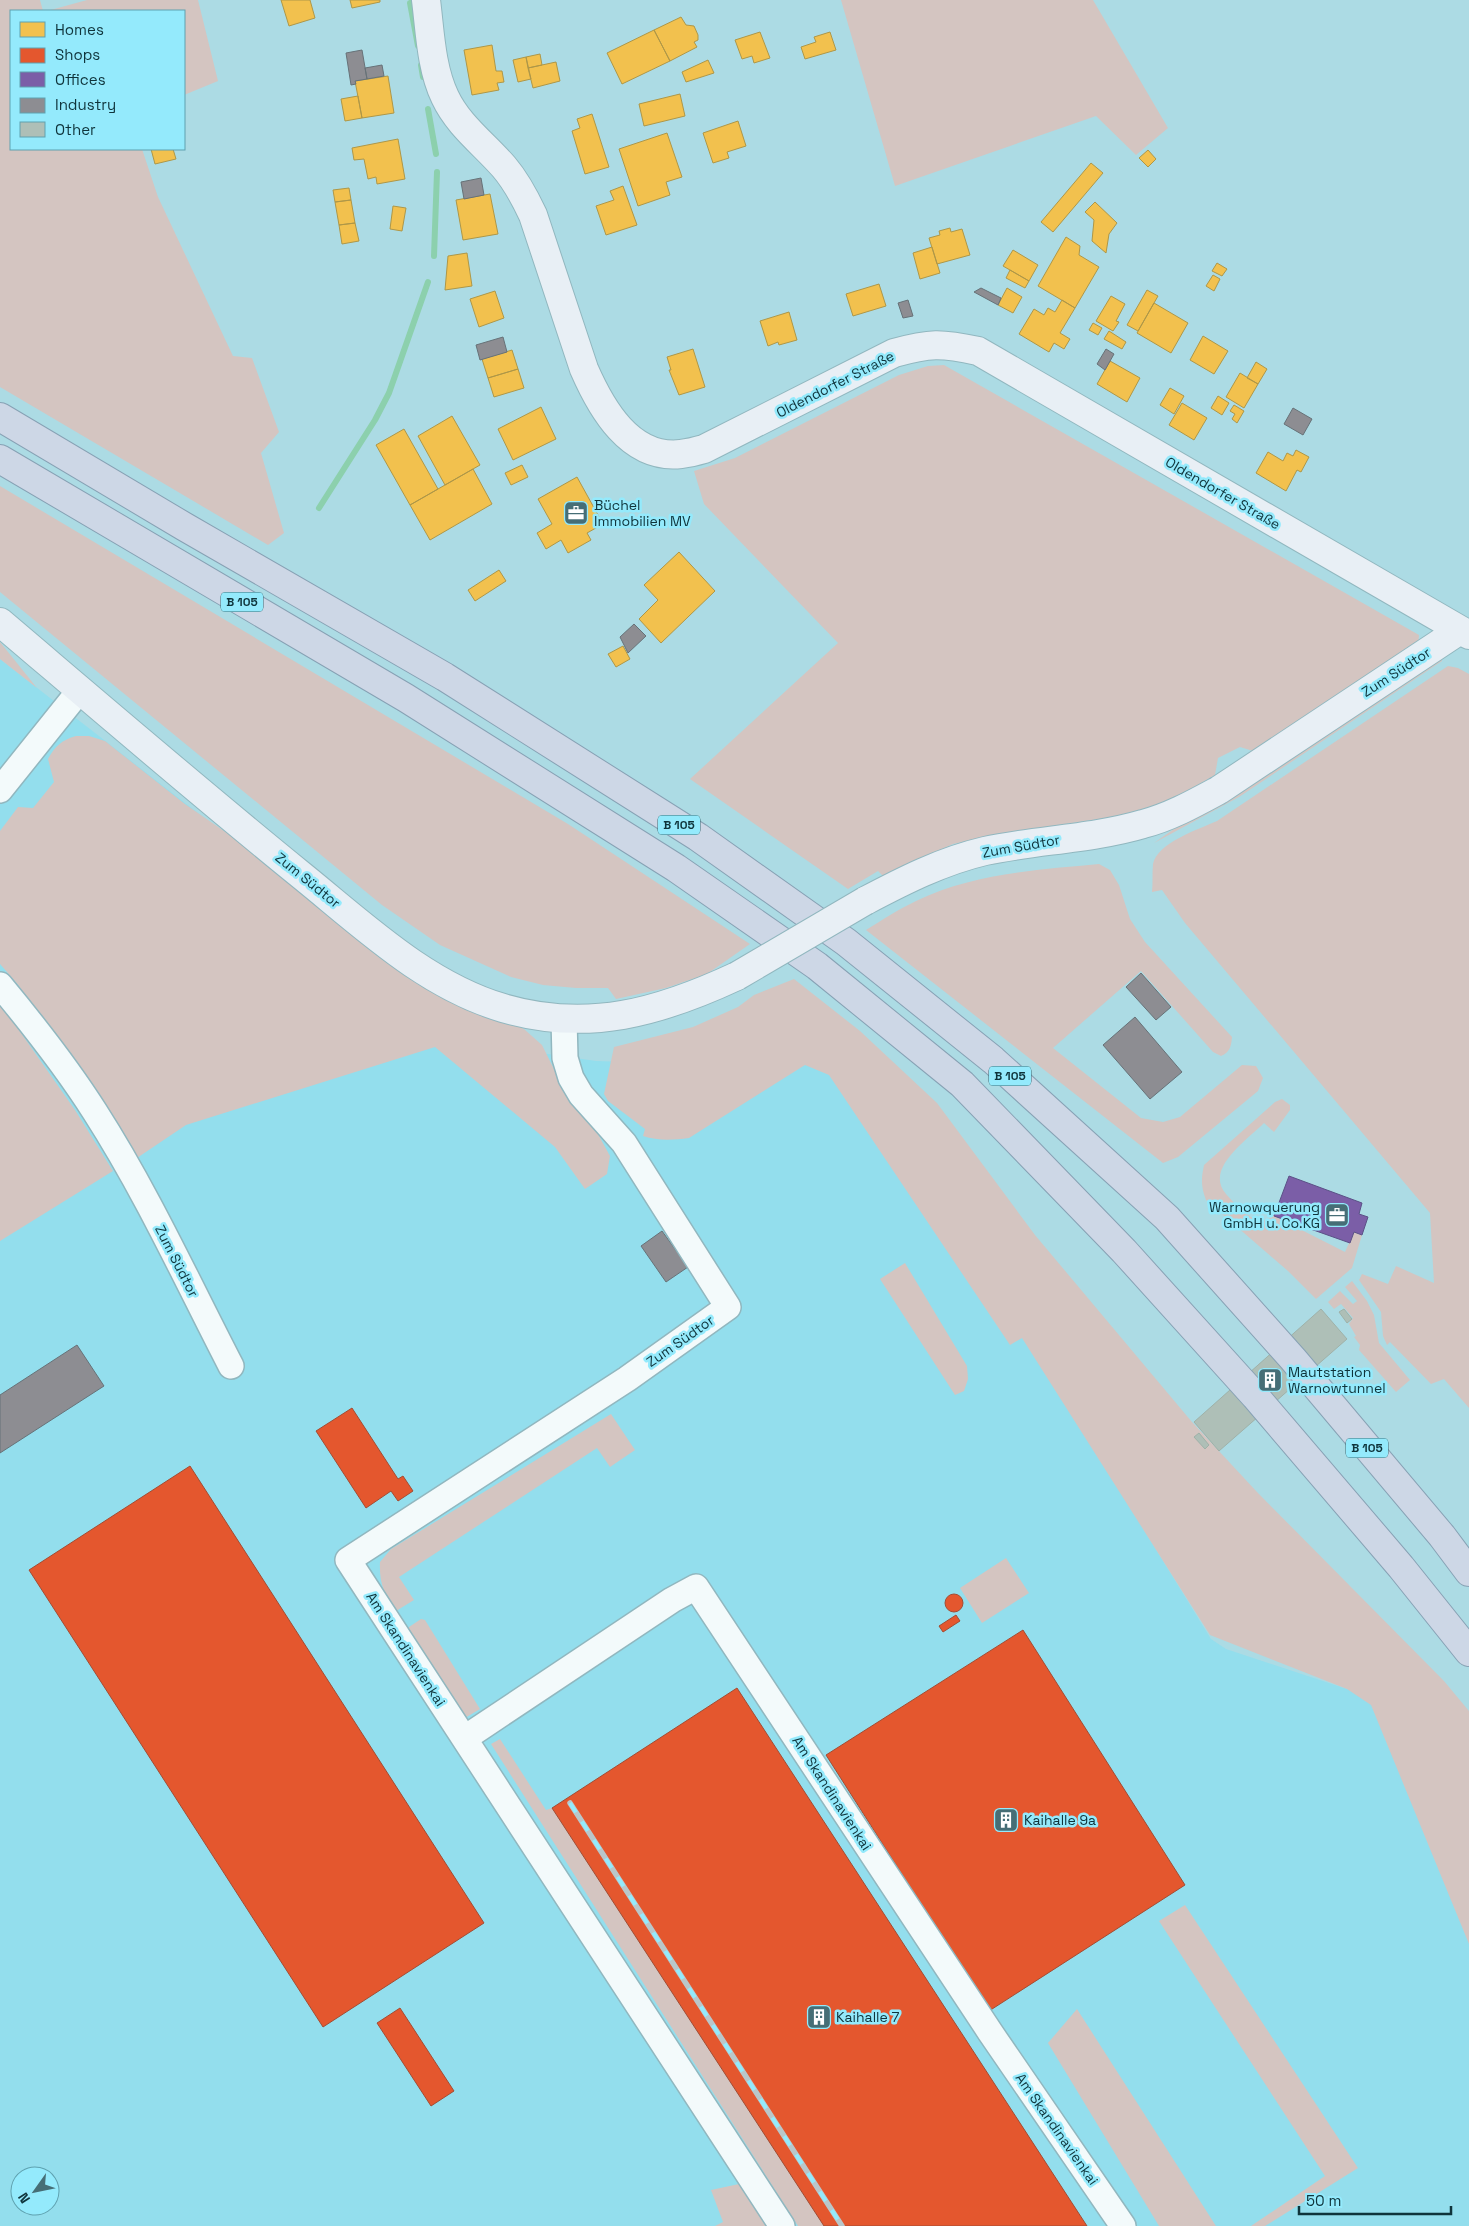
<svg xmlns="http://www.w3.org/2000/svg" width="1469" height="2226" font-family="'Space Grotesk',sans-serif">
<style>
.built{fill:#93deed;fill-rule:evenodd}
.green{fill:#d4c5c1}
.homes{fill:#f2c14e;stroke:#ae9748}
.shops{fill:#e4572e;stroke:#a44c32}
.offices{fill:#7b5ea7;stroke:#5b5187}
.industry{fill:#8d8d92;stroke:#677278}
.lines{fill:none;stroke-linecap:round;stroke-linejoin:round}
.stream{stroke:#8cd0ad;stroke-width:6}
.building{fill:#aebfb7;stroke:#9fb1a8}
.street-casing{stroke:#91b7bf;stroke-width:28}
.secondary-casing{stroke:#91b7bf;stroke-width:30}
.highway-casing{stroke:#87a1b4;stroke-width:30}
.street{stroke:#f3fafb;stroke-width:25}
.secondary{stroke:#e8eff5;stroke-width:28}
.highway{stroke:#cdd7e6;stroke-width:28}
.rail-casing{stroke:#b9c7ca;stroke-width:5.5}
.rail{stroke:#94eafc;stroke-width:4;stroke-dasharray:11;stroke-linecap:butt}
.secondary-bridge-casing{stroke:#91b7bf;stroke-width:30;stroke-linecap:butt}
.secondary-bridge{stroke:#e8eff5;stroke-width:28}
.labels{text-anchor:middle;stroke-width:5;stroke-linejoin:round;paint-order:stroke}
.shield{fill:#94eafc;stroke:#376b75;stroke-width:1}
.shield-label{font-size:12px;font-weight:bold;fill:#0f343b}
.street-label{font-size:14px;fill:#0f343b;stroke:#94eafc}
.poi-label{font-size:14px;fill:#0f343b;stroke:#94eafc;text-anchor:start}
</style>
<rect width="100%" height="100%" fill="#acdbe4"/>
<path class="built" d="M0,659L438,1000L541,1053L596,1061L627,1062L769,1015L832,1070L1024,1335L1211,1639L1226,1649L1350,1690L1374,1703L1469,1920V2226H0ZM20,2176H50V2206H20Z"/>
<path class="green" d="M0,0H40L43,11H11V149H142L158,197L233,356L252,358L279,432L261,453L284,533L268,545L0,387Z
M87,0H198L218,81L184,95V11H47Z
M841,0H1093L1168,128L1136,155L1096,116L895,186Z
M944,365L1419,635L1418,647L1256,752L1240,747L1218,758L1215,775L1172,800L1119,816L999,834L953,844L883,876L878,871L848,889L690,779L838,643L704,504L694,471L735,458L899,375L928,366Z
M0,486L568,824L750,944L707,974L666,988L616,999L608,988H576L543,985L511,977L440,945L382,905L0,592Z
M0,642L37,688L0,659Z
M1442,659V661L1239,797L1154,843L1181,824L1236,795L1426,666Z
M1448,666L1458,668L1469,674V1408L1444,1379L1431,1384L1390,1342L1387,1345L1383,1336L1381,1312L1359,1280L1362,1274L1388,1284L1396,1266L1434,1283L1430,1213L1185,923L1162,890L1152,892C1153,883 1152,873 1153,864C1157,843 1199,829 1217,821Z
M76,736H89L105,741L185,804L250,849L434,991L524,1029L542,1045L566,1093L598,1134L610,1156L607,1174L585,1189L555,1147L435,1047L186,1125L134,1160L19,986L0,964V831L18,807L33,808L54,782L48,759C55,746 62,740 76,736Z
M1099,864L1110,870L1119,885L1130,919L1145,942L1232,1037C1231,1047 1230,1052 1221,1056L1213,1052L1141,971L1053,1048L1141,1118L1163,1122L1180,1117L1242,1065L1256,1066L1263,1078L1258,1091L1178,1157L1163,1163L866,930C882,920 899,909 916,901C974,873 1037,870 1099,864Z
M794,979L860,1031L937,1103L1035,1235L1192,1422L1257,1492L1444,1681L1469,1711V1944L1371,1705L1347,1689L1210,1635L1022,1338L1010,1345L829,1075L805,1065L689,1138C673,1140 658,1141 643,1136L645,1129L608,1101L604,1094L614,1047L693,1027L738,1007L754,995Z
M0,1003L75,1110L113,1171L0,1241Z
M1282,1099L1290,1105V1110L1274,1132L1264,1123C1247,1140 1204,1169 1226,1194C1235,1205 1248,1214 1258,1223L1274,1216L1345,1252L1354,1232L1362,1235L1352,1268L1316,1299L1288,1271L1206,1200C1201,1187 1201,1179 1204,1165L1275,1102Z
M905,1263L967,1366L968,1379L964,1391L955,1395L880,1279Z
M1352,1281L1367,1301L1374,1315L1379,1343L1410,1380L1396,1392L1359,1350L1360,1345L1354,1337L1356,1336L1349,1324L1353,1318L1341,1304L1334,1309L1328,1302L1340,1291L1353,1304L1357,1301L1345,1287Z
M611,1414L635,1450L610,1467L597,1448L399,1577L414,1600L396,1611C384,1594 379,1583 380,1562L391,1549Z
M1006,1558L1029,1593L982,1623L960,1588Z
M421,1619L425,1620L480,1709L465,1718L409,1633V1627Z
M500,1739L546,1810L552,1808L824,2226H798L491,1744Z
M1185,1905L1358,2168L1265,2226H1251L1325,2176L1159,1921Z
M1077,2009L1216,2226H1159L1048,2043Z
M753,2181L782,2226H715L723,2222L711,2190Z"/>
<path class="homes" d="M281,0H310L315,18L289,26Z
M350,0H380V2L352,8Z
M681,17L686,25L694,26L698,35V40L694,42L697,47L670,61L654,30Z
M654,30L670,61L622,84L607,53Z
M760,32L770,58L754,63L752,56L742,59L735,40Z
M830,32L836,50L805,59L801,47L816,42L814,37Z
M492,45L496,71H502L504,82L497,83L499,90L472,95L464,50Z
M540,54L542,65L528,68L526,57Z
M526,57L531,79L518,82L513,60Z
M708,60L714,73L686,82L682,72Z
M556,62L560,81L533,88L528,68Z
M388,76L394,113L362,118L355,81Z
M680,94L685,116L644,126L639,104Z
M358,96L362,118L345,121L341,99Z
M592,114L609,167L585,174L572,131L580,128L577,119Z
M738,121L746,146L727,152L729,158L713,163L703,133Z
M667,133L682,177L666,182L670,195L638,206L619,149Z
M398,139L405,179L377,184L376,177L368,179L364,159L354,160L352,148Z
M151,149H173L176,159L155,164Z
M1148,150L1156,159L1148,167L1139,158Z
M1091,163L1103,173L1053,232L1041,222Z
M623,186L637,225L606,235L596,206L614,200L610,191Z
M349,188L351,200L335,202L333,190Z
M490,194L498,234L463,240L456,200Z
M351,200L355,223L339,225L335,202Z
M1095,202L1117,223L1109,234L1106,253L1092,241L1094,220L1085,212Z
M393,206L406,208L402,231L390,229Z
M355,223L359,241L342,244L339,225Z
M950,228L951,232L962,229L970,255L937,264L929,238L940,235L939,231Z
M1066,237L1080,246L1079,255L1099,267L1075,308L1038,286Z
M932,247L940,273L920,279L913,253Z
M1013,250L1038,265L1029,281L1003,266Z
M467,253L472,286L445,290L448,256Z
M1217,263L1227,269L1222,276L1212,271Z
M1010,270L1029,281L1025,288L1006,278Z
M1213,275L1220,279L1214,291L1206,286Z
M879,284L886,306L853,316L846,294Z
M1007,288L1022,297L1013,313L998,305Z
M1147,290L1158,296L1138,331L1127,325Z
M495,291L504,318L479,327L470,299Z
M1111,296L1125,304L1116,321L1119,322L1113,331L1096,321Z
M1062,300L1075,308L1060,333L1070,339L1064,349L1054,343L1049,352L1019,334L1034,309L1044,315L1048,308L1055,312Z
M1154,303L1188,323L1171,353L1137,333Z
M789,312L797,340L779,345L778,342L768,346L760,321Z
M1093,323L1102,328L1098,335L1089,330Z
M1109,331L1126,342L1122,349L1104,339Z
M1203,336L1228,351L1214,374L1190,360Z
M693,349L705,387L679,395L669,370H671L667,357Z
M512,350L518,369L488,378L482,359Z
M1110,361L1140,378L1127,402L1097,384Z
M1256,362L1267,369L1258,384L1247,378Z
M518,369L524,388L494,397L488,378Z
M1240,373L1258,384L1244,408L1226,397Z
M1170,388L1184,396L1174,414L1160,405Z
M1218,396L1229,403L1222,415L1211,408Z
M1182,403L1207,418L1194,440L1169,425Z
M1234,405L1244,411L1237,423L1232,419L1235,414L1230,411Z
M541,407L556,439L513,460L498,429Z
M452,416L480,465L445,485L418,436Z
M404,429L438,489L410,505L376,445Z
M1296,450L1309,457L1301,472L1297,470L1286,491L1256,473L1268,452L1283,461L1287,453L1293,456Z
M522,465L528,477L511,485L505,473Z
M473,469L492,504L430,540L410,505Z
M577,477L603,524L587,533L591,540L568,553L561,540L546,549L537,533L552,524L538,499Z
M679,552L715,591L661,643L639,619L658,600L644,585Z
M499,570L506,581L475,601L468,590Z
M623,646L630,659L616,667L608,654Z"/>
<path class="shops" d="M352,1408L398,1479L403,1476L413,1491L398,1501L391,1491L366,1508L316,1431Z
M190,1466L484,1923L323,2027L29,1570Z
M945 1603a9 9 0 1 1 18 0a9 9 0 1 1-18 0Z
M956,1615L960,1621L943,1632L939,1626Z
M1023,1630L1185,1885L989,2011L826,1755Z
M737,1688L1087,2226H824L552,1808Z
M400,2008L454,2091L431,2106L377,2023Z"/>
<path class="offices" d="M1289,1176L1362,1203L1359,1214L1368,1217L1362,1235L1354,1232L1350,1243L1274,1216Z"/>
<path class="industry" d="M362,50L367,79L355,81L356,84L351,85L346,53Z
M382,65L384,76L367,79L365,68Z
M481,178L484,195L464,199L461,182Z
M981,288L1001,298L998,305L974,292Z
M908,300L913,316L903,318L898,303Z
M503,337L507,352L480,360L476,345Z
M1106,349L1114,354L1105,370L1097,364Z
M1293,408L1312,419L1303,435L1284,424Z
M634,624L646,636L628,653L620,637Z
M1141,973L1171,1007L1156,1020L1126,987Z
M1135,1017L1182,1072L1150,1099L1103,1045Z
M662,1231L688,1267L666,1282L641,1246Z
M77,1345L104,1386L0,1453V1395Z"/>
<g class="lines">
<path class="stream" d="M410,3L418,46
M421,65L423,77
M428,109L436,154
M434,256L437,172
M319,508L375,420L389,393L428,282"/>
</g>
<path class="building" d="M1321,1309L1347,1339L1219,1451L1194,1422Z
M1344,1309L1352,1319L1347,1323L1339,1312Z
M1199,1433L1209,1445L1205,1449L1194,1437Z"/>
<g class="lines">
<defs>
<path id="street" d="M0,790L80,690
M0,985C34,1026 67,1068 95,1112C147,1193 187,1281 231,1366
M564,1019L565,1058L571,1078L581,1095L624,1143L728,1307L627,1379L348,1560L782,2226
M465,1738L672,1600L696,1587L990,2032L1123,2226"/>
<path id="secondary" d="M426,0C430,31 431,68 445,97C458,125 484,144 504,167C516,181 525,198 533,215L584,369C601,408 630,460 681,454C689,453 697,451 704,449L894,353C930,343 941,343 978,351L1469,635
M0,622C100,707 200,793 301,875C363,925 425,985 503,1008C588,1033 660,1012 737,976
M865,901C903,881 942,861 985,851C1036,840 1092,839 1143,824C1170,817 1195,803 1219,790L1460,630"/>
<path id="highway" d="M0,417L185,527L445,677L698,837L846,942L993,1060L1167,1218L1293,1359L1442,1536L1469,1572
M0,459L406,698L676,868L817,966L962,1084L1124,1251L1255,1396L1401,1567L1469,1652"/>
</defs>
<use href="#street" class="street-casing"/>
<use href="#secondary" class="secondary-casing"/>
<use href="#highway" class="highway-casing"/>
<use href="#street" class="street"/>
<use href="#secondary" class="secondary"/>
<use href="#highway" class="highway"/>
<defs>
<path id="rail" d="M570,1803L842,2226"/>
</defs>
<use href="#rail" class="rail-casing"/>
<use href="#rail" class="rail"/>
<defs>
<path id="secondary-bridge" d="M737,976L865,901"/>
</defs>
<use href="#secondary-bridge" class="secondary-bridge-casing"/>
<use href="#secondary-bridge" class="secondary-bridge"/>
</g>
<defs>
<symbol id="office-square" viewBox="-11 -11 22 22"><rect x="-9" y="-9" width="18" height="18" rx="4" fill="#466e76" stroke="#94eafc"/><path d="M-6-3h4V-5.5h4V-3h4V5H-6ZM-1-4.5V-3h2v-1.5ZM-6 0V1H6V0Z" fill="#fff"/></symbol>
<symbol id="building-square" viewBox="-11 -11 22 22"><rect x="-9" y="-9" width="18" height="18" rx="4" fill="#466e76" stroke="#94eafc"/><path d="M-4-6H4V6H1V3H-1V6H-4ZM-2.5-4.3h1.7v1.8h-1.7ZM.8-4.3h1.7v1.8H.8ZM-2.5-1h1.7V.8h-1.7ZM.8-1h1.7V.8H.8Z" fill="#fff"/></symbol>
</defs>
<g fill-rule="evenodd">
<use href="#office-square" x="562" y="499" width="28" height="28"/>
<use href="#office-square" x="1323" y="1201" width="28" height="28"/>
<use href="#building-square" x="1256" y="1366" width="28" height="28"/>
<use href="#building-square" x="992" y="1806" width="28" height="28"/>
<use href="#building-square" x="805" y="2003" width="28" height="28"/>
</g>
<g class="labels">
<g class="shield">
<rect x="221" y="592.5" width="42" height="19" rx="4"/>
<rect x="658" y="815.5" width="42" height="19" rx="4"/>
<rect x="989" y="1066.5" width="42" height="19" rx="4"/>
<rect x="1346" y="1438.5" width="42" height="19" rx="4"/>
</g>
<g class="shield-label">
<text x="242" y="606">B 105</text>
<text x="679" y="829">B 105</text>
<text x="1010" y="1080">B 105</text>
<text x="1367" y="1452">B 105</text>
</g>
<g class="street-label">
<text transform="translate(835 384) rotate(-27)" y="5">Oldendorfer Straße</text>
<text transform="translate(1223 493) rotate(30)" y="5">Oldendorfer Straße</text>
<text transform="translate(1396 672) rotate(-33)" y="5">Zum Südtor</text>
<text transform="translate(1021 846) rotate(-10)" y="5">Zum Südtor</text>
<text transform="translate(308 880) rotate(39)" y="5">Zum Südtor</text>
<text transform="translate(177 1261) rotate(63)" y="5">Zum Südtor</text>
<text transform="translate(680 1341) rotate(-35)" y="5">Zum Südtor</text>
<text transform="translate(406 1649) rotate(57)" y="5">Am Skandinavienkai</text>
<text transform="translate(832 1793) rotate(57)" y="5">Am Skandinavienkai</text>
<text transform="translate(1057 2129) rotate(55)" y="5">Am Skandinavienkai</text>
</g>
<g class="poi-label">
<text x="594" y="510">Büchel<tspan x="594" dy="16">Immobilien MV</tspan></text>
<text x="1320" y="1212" text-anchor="end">Warnowquerung<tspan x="1320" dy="16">GmbH u. Co.KG</tspan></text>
<text x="1288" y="1377">Mautstation<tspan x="1288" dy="16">Warnowtunnel</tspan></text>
<text x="1024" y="1825">Kaihalle 9a</text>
<text x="836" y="2022">Kaihalle 7</text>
</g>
</g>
<rect x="10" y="10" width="175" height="140" fill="#94eafc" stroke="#5fa1af"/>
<rect x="20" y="22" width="25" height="15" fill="#f2c14e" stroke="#5fa1af"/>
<text x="55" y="35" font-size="15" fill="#0f343b">Homes</text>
<rect x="20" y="48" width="25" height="15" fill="#e4572e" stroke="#5fa1af"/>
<text x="55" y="60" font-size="15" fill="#0f343b">Shops</text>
<rect x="20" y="72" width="25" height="15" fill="#7b5ea7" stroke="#5fa1af"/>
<text x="55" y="85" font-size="15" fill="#0f343b">Offices</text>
<rect x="20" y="98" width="25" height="15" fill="#8d8d92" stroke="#5fa1af"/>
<text x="55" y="110" font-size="15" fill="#0f343b">Industry</text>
<rect x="20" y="122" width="25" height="15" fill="#aebfb7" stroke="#5fa1af"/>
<text x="55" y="135" font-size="15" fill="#0f343b">Other</text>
<g transform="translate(35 2191) rotate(237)"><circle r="24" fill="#94eafc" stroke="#5fa1af"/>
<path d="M0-4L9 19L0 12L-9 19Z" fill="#466e76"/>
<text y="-8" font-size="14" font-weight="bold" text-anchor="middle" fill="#0f343b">N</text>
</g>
<path d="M1299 2206v8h152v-8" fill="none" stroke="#0f343b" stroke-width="2.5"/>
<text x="1306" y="2206" font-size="15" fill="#0f343b" stroke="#94eafc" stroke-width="4" paint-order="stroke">50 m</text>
</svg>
